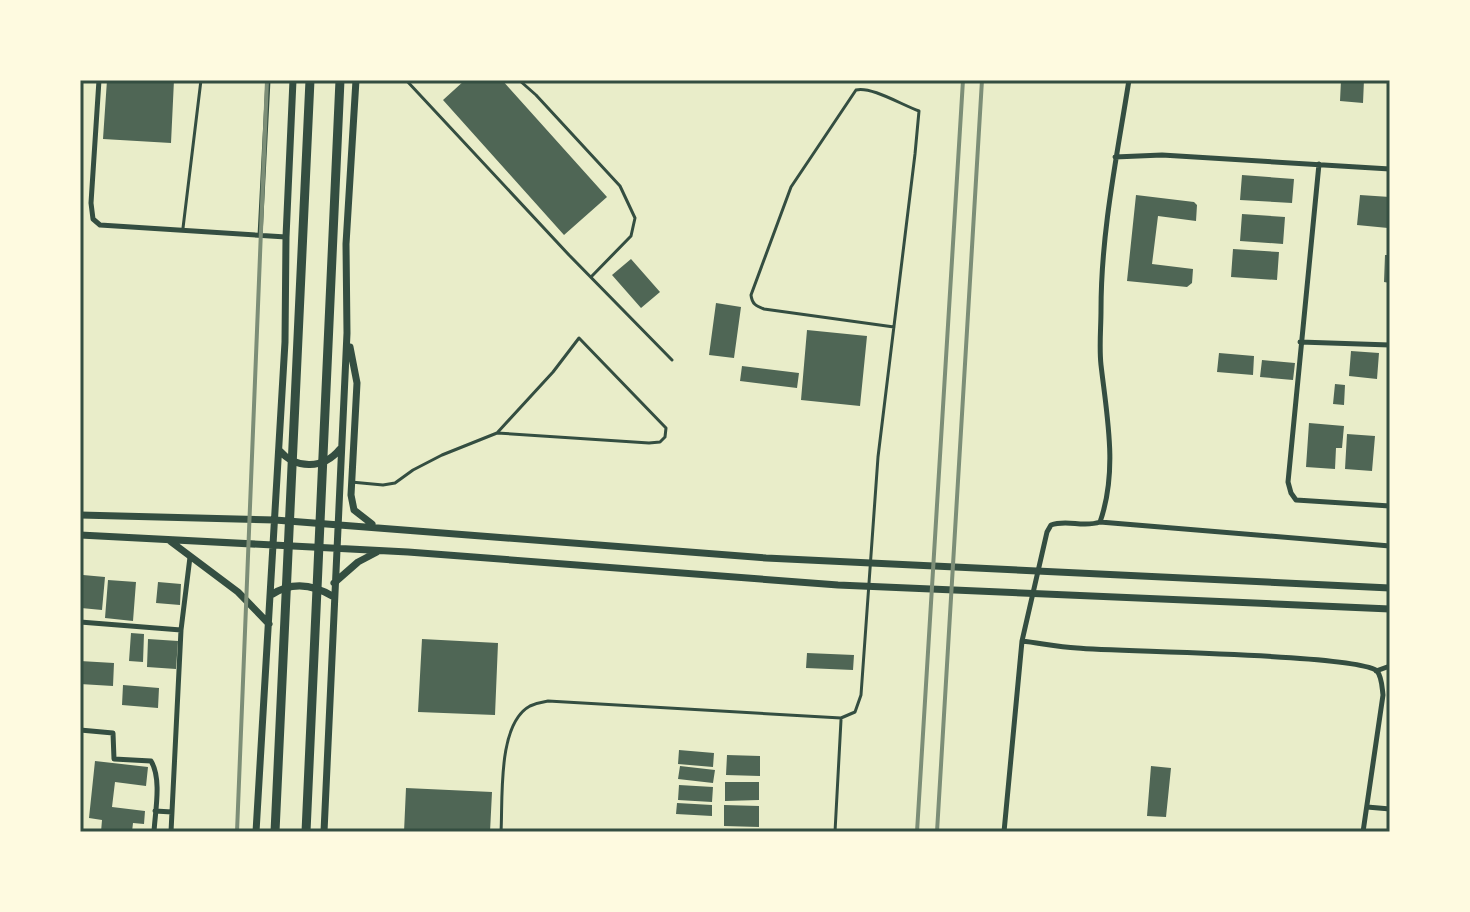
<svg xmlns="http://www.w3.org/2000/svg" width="1470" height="912" font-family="Signika,sans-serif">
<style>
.building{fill:#4f6655}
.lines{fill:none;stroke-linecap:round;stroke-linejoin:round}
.service{stroke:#344e41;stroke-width:3}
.minor{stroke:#344e41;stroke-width:5}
.secondary{stroke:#344e41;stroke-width:7}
.trunk{stroke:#344e41;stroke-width:9}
.rail{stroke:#7c8e77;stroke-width:4}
.neatline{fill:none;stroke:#344e41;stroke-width:3}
</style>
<rect width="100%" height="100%" fill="#e9edc9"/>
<path class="building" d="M107,80H174L171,143L103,139Z
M465,80H502L607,197L564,235L443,100Z
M1341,80H1364L1363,103L1340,101Z
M1242,175L1294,179L1292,203L1240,200Z
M1136,195L1194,202L1197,205L1196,221L1158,216L1152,264L1193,269L1192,283L1187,287L1127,281Z
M1360,195L1390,197L1388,228L1357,225Z
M1242,214L1285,217L1283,244L1240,241Z
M1233,249L1279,252L1277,280L1231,277Z
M1385,255H1390V283L1384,282Z
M631,259L660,292L641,308L612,275Z
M716,303L741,307L734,358L709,355Z
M807,330L867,336L860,406L801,400Z
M1351,351L1379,353L1377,379L1349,376Z
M1219,353L1254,356L1253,375L1217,372Z
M1262,360L1295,363L1293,380L1260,377Z
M742,366L799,373L797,388L740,381Z
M1335,384L1345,385L1344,405L1333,404Z
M1309,423L1344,426L1342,448H1336L1335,469L1306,467Z
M1347,434L1375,436L1372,471L1345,469Z
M83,575L105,577L102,610L81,608Z
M108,580L136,582L133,621L105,618Z
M158,582L181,584L180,605L156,603Z
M131,633L144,634L143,662L129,661Z
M148,639L178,641L176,669L147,667Z
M422,639L498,643L495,715L418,712Z
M807,653L854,655L853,670L806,668Z
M80,661L114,663L113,686L80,684Z
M123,685L159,688L158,708L122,705Z
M679,750L714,753L713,767L678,764Z
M727,755L760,756V776L726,775Z
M95,761L148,767L146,786L115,782L112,807L145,811L144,824L133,823L132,832H101L102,820L89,818Z
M680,766L715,770L713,783L678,779Z
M1151,766L1171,768L1166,817L1147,816Z
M725,782H759V800L725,801Z
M679,785L713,787L712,802L678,800Z
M406,788L492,792L490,832H404Z
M677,803L712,805V816L676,814Z
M724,805L759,806V827L724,826Z"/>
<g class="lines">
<path class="service" d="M406,80L569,255L672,360
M519,80L536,95L620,186L635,218L631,236L591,277
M183,228L201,80
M351,482L383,485L395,483L413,470L442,455L497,433L553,372L579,338L666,428L665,437L660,442L649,443L497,433
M501,832C503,799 497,724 530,706C535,704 542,702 548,701L841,718L855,712L861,695L878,457L915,154L919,111C902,105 871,86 856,90L791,187L751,295C752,304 756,306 764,309L894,327
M835,832L841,720"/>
<path class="minor" d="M99,80L91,203L93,219L100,225L286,237
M1115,157L1162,155L1390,169
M1319,164L1288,482L1291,493L1296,500L1390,506
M260,236L268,80
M1300,342L1390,345
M1100,522L1390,546
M80,622L181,630
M1022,641C1040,643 1058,647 1077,648C1119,652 1358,654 1377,671C1382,677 1382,687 1383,695L1363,832
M1376,671L1390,666
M80,730L113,733L114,759L151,761C162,779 155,812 154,832
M1367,807L1390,809
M155,811L172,812
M171,832L181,630L190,557
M1004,832L1022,641L1047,532L1051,525C1067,519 1083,528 1100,522C1118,471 1107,417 1101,365C1099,347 1101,328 1101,310C1101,232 1117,156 1129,80"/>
<path class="secondary" d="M350,347L357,383L351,495L354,510L372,524
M279,450C296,470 324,469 340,449
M80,515L275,520L766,558L1390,588
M80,535L408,552L838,585L1390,609
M170,541L238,592L269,624
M334,583L358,562L377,552
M271,595C292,581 313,584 334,597
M256,832L285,342L286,237L293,80
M324,832L347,333L346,244L356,80"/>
<path class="trunk" d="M275,832L310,80
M306,832L340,80"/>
<path class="rail" d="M237,832L267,80
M917,832L963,80
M937,832L982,80"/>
</g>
<rect width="1470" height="912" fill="none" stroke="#fefae0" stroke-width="164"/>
<rect x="82" y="82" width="1306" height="748" class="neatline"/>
</svg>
